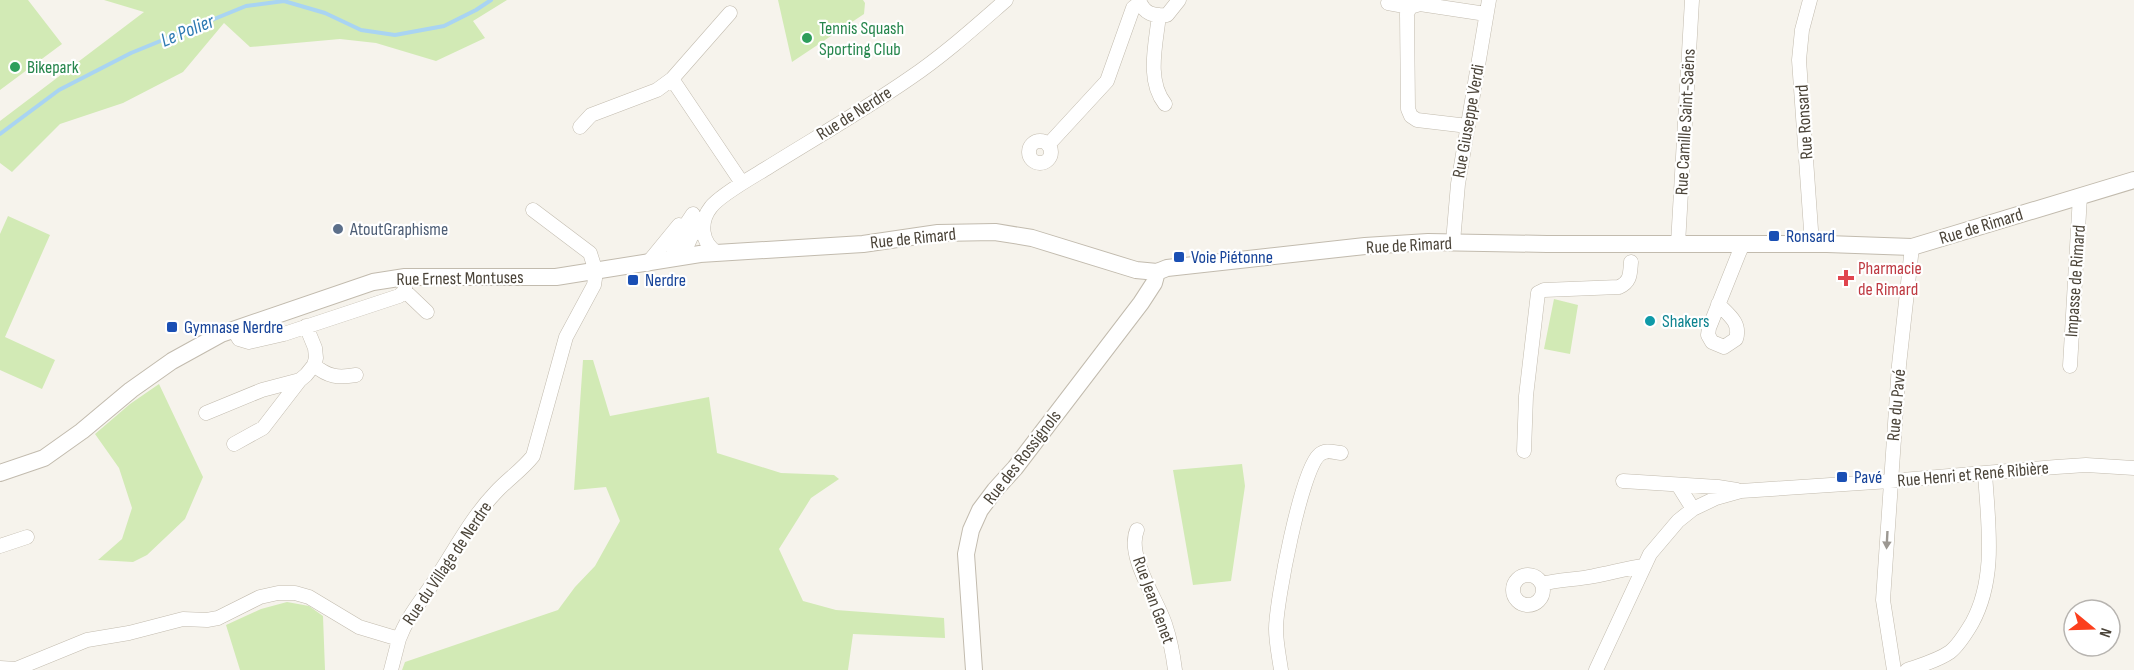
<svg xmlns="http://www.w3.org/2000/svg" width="2134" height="670" font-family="'Sofia Sans Condensed',sans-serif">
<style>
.green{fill:#d2eab5}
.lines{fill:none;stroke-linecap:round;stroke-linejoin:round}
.stream{stroke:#a9d4f2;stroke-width:4}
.minor-casing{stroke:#c2bbae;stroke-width:15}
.tertiary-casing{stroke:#c2bbae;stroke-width:18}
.minor{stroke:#fff;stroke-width:14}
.tertiary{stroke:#fff;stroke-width:16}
.oneway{fill:#9c9892}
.leisure-dot{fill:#2e9e5b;stroke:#fff;stroke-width:2}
.service-dot{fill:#5c6f8a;stroke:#fff;stroke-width:2}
.transit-dot{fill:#1a4fb4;stroke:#fff;stroke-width:2}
.health-dot{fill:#e0444e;stroke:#fff;stroke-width:2}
.culture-dot{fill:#0f9aa8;stroke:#fff;stroke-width:2}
.labels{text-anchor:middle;stroke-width:4.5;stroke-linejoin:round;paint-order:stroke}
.leisure-label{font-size:18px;fill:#27864d;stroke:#fff;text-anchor:start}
.street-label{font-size:18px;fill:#4b4439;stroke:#fff}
.service-label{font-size:18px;fill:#4e5e75;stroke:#fff;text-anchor:start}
.transit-label{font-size:18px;fill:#164399;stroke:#fff;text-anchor:start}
.health-label{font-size:18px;fill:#be3a42;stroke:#fff;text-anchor:start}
.culture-label{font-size:18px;fill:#0d838f;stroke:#fff;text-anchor:start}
.water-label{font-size:20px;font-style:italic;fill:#2e7ab2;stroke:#fff}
</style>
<rect width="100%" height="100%" fill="#f6f3ec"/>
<path class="green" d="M0,0H28L62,44L0,90Z
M104,0H507L473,21L485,38L436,61L376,43L340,39L250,47L224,23L183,72L123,103L60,124L12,172L0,163V121L144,12Z
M778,0H863L865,3L864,14L792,62Z
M8,216L50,235L5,337L55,360L42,389L0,370V234Z
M1554,299L1578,305L1570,354L1544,349Z
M583,360H593L610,416L709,397L717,453L781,473L834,475L839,479L811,498L779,549L803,601L836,610L944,618L945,638L853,634L848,670H402L405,662L558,610L575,587L595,566L620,521L606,487L574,490Z
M159,384L203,477L185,519L147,555L133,562L98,560L122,539L132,508L119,468L95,434L130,404Z
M1242,464L1245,486L1231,581L1193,585L1173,470Z
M287,602L309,606L323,616L325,670H240L226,625L261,609Z"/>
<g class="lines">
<path class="stream" d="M0,134L59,90L131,53L246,6L284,1L325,13L361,30L395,35L444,26L476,10L491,0"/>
<defs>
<path id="minor" d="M1139,0C1144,14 1153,16 1167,15L1179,0
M1810,0L1802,30L1799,60L1812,244
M1388,3L1410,7
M730,13L672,79L742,183
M1159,15C1156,44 1146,80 1165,104
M1468,126L1417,120L1411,116L1408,109L1407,14L1410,7L1420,4L1486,14
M580,127L591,115L657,90L672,79
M1029 152a11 11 0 1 1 22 0a11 11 0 1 1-22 0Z
M1048,145L1107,81L1133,8L1139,3
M693,214L677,238L674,250L676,255L682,257L691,237L703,223
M1453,242L1458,184L1489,0
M1678,244L1692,0
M718,253C701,244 699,222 711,207C720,195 754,176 767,168C815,138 864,110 910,78C944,55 975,27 1006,0
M647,264L679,225
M405,291L427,312
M1718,304C1729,315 1741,323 1736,339L1724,347L1712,342L1708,335L1709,328L1739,253L1743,244
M234,330L239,339L249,342L284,334L399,296L405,291V277
M314,365C328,377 338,378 356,375
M2070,366L2080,196
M206,413L262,390L300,380L306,375L314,365L316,358L315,348L306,326
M234,444L263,428L300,380
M1524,451L1526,396L1538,293L1544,290L1619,287C1631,282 1630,273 1631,262
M1623,481L1718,487L1737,490
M1678,485L1693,509
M1137,530C1126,556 1157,599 1165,624C1170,639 1173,654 1175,670
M0,546L27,537
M1513 590a15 15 0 1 1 30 0a15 15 0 1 1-30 0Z
M1542,584C1559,579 1576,580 1594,576C1611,573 1627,568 1644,566
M0,668L16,669L87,640L129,633L183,619L207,620L218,618L260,597L278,593H295L309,597L359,627L399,639C407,617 422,600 435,580C455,550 471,518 496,492C508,479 522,470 533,456L566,337L594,285L596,272L590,253L533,210
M391,670L399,639
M1281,670C1279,656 1276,642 1276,629C1276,602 1301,471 1319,455C1325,449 1333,452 1341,453
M1596,670L1650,554L1678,521L1693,509L1716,498L1741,491L1890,481L2056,467L2086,465L2134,468
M1894,670L1883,600L1899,365L1912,247
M1907,670C1921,665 1937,661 1950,652C1959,645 1966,633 1972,623C1997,577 1988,524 1985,473"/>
<path id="tertiary" d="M0,473L44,458L82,431L131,390L172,361L221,334L373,282L405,277H556L700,254L863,244L938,233L995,232L1032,238L1136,270L1157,272L1167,268L1365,246L1428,242L1547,244H1827L1912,247L2134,180
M974,670L966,554L971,530L980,510L995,490L1015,468L1141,303L1154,283L1157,272"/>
</defs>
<use href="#minor" class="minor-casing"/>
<use href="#tertiary" class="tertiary-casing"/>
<use href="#minor" class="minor"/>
<use href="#tertiary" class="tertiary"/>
</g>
<defs><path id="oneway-solid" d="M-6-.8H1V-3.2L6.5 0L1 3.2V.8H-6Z" transform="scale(1.5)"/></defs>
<use class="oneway" href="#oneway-solid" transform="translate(1887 540) rotate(93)"/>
<g class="leisure-dot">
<circle cx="807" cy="38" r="6"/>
<circle cx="15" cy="67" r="6"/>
</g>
<circle class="service-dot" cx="338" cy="229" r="6"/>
<g class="transit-dot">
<rect x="1768" y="230" width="12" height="12" rx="3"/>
<rect x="1173" y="251" width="12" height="12" rx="3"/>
<rect x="627" y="274" width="12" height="12" rx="3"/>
<rect x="166" y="321" width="12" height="12" rx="3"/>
<rect x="1836" y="471" width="12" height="12" rx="3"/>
</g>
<path class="health-dot" d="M1843 269h6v6h6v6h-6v6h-6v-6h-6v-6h6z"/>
<circle class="culture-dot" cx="1650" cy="321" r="6"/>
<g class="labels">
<g class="leisure-label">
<text x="819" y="34">Tennis Squash<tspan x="819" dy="21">Sporting Club</tspan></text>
<text x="27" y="73">Bikepark</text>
</g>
<g class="street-label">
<text transform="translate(854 113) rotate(-32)" y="6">Rue de Nerdre</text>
<text transform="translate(1468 121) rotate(-80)" y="6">Rue Giuseppe Verdi</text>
<text transform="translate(1685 122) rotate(-87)" y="6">Rue Camille Saint-Saëns</text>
<text transform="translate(1804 122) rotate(-94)" y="6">Rue Ronsard</text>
<text transform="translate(1981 226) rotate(-17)" y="6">Rue de Rimard</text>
<text transform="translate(913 238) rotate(-6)" y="6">Rue de Rimard</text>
<text transform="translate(1409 245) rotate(-3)" y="6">Rue de Rimard</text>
<text transform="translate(460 278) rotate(-1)" y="6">Rue Ernest Montuses</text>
<text transform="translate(2075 281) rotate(-86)" y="6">Impasse de Rimard</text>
<text transform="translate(1896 405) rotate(-85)" y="6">Rue du Pavé</text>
<text transform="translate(1022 457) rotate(-52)" y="6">Rue des Rossignols</text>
<text transform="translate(1973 474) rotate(-5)" y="6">Rue Henri et René Ribière</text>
<text transform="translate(447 563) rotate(-56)" y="6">Rue du Village de Nerdre</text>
<text transform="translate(1154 600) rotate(70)" y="6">Rue Jean Genet</text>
</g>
<g class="service-label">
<text x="350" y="235">AtoutGraphisme</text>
</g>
<g class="transit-label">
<text x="1786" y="242">Ronsard</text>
<text x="1191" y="263">Voie Piétonne</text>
<text x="645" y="286">Nerdre</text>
<text x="184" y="333">Gymnase Nerdre</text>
<text x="1854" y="483">Pavé</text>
</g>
<g class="health-label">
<text x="1858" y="274">Pharmacie<tspan x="1858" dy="21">de Rimard</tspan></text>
</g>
<g class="culture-label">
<text x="1662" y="327">Shakers</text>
</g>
<g class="water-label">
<text transform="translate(187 30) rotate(-22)" y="7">Le Polier</text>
</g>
</g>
<g transform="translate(2092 628) rotate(109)"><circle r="28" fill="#ffffff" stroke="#b7b4b0" stroke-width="1.5"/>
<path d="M0-4.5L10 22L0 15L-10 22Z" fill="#fc3f1d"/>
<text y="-9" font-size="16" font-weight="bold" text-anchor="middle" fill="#4b4439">N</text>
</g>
</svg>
